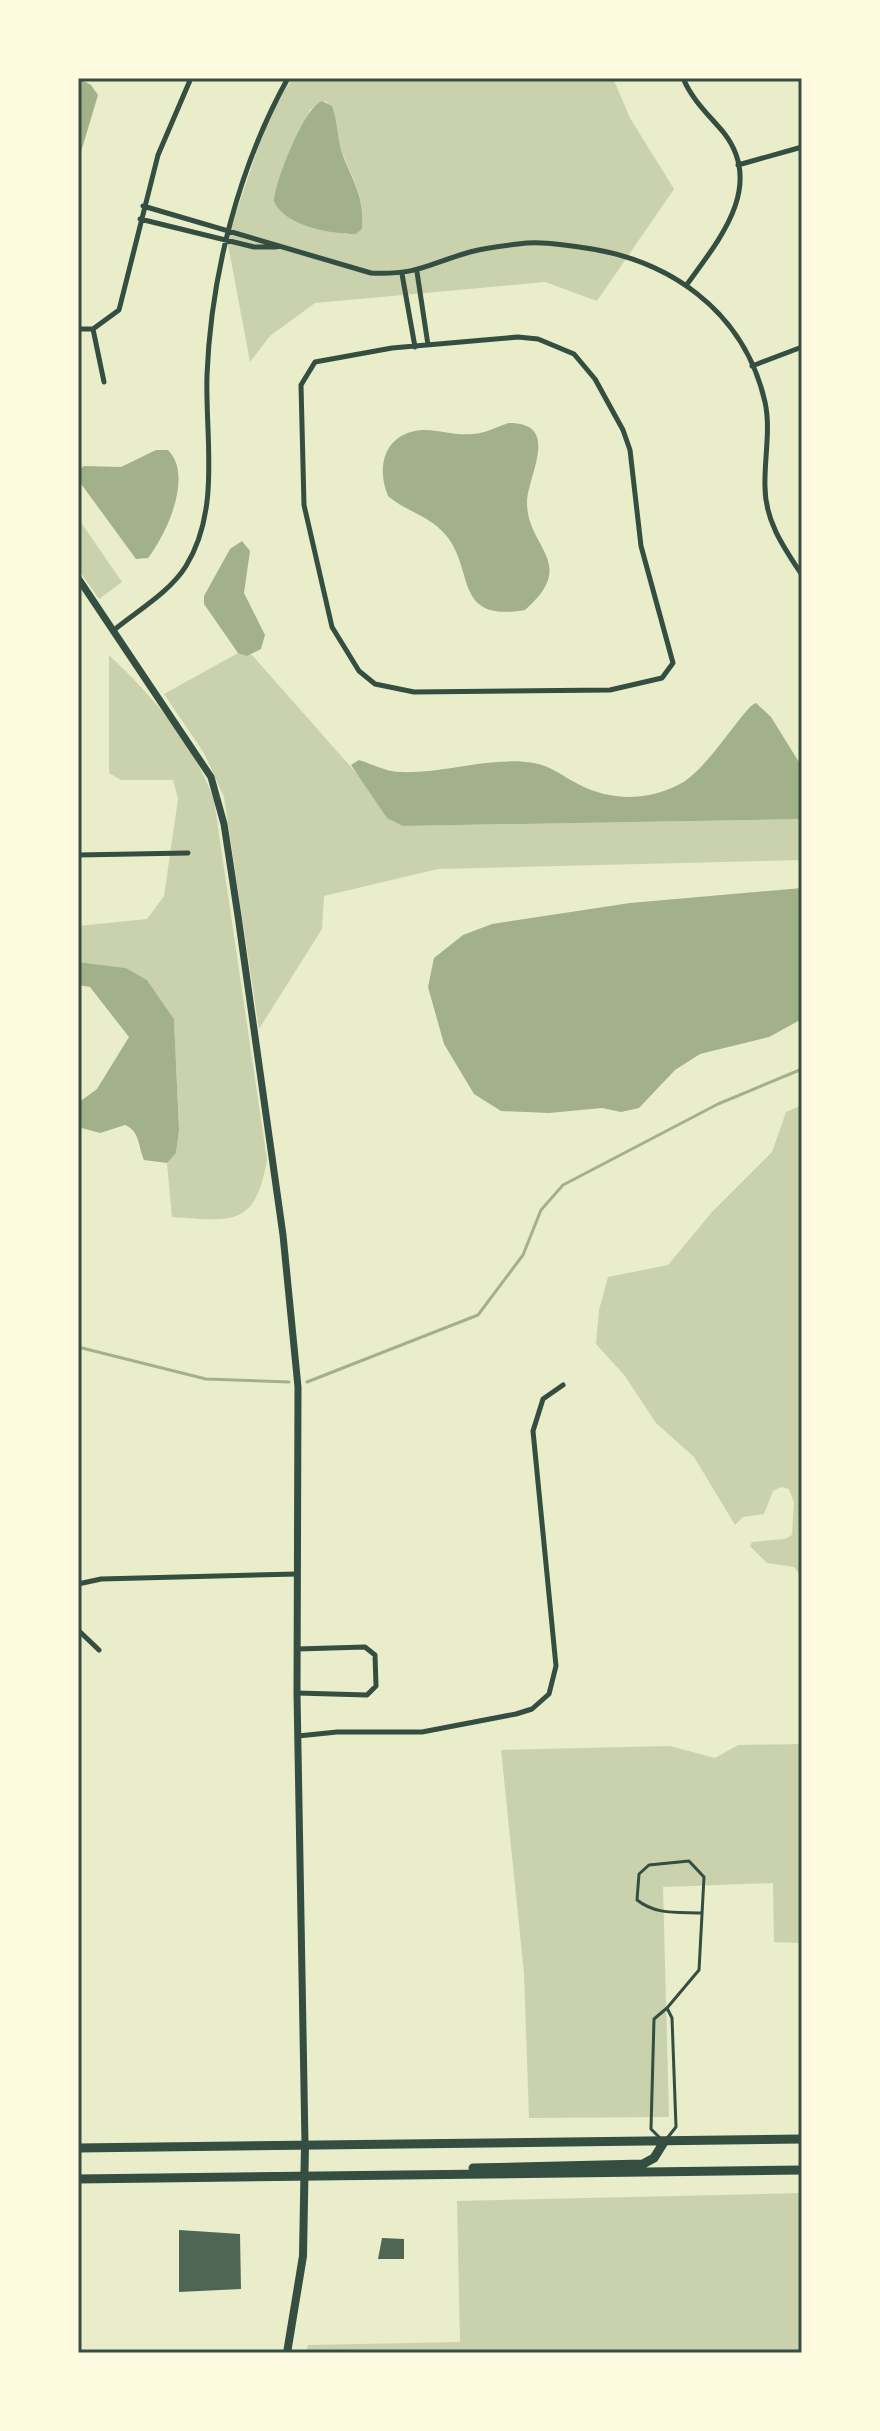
<svg xmlns="http://www.w3.org/2000/svg" width="880" height="2431" font-family="'Noto Sans',sans-serif">
<style>
.green{fill:#cad2ad;fill-rule:evenodd}
.water{fill:#a3b18a}
.lines{fill:none;stroke-linecap:round;stroke-linejoin:round}
.stream{stroke:#a3b18a;stroke-width:3}
.building{fill:#4f6655}
.service{stroke:#344e41;stroke-width:3}
.minor{stroke:#344e41;stroke-width:5}
.tertiary{stroke:#344e41;stroke-width:7}
.primary{stroke:#344e41;stroke-width:8}
.trunk{stroke:#344e41;stroke-width:9}
.neatline{fill:none;stroke:#344e41;stroke-width:3}
</style>
<rect width="100%" height="100%" fill="#e9edc9"/>
<path class="green" d="M292,78H613L630,118L674,189L597,301L545,282L315,303L270,336L250,362L227,239L268,119ZM322,101L327,102C332,120 336,140 344,157C355,183 365,199 362,229L356,234H344L274,196L310,110Z
M78,518L122,582L99,599L78,569Z
M238,653L252,655L403,826L802,819V860L438,869L324,896L322,929L259,1029L224,797L204,753L164,694Z
M109,655C153,697 193,742 214,800L267,1160C255,1228 232,1221 172,1217L167,1163L176,1153L179,1130L174,1019L147,980L126,968L78,962V926L147,919L164,896L178,799L173,780H121L109,773Z
M802,1105V1578L794,1567L767,1563L750,1546L752,1542L785,1539L792,1535L794,1502L789,1489L781,1487L773,1491L764,1514L743,1517L735,1525L694,1457L656,1423L625,1376L596,1344L599,1310L608,1277L668,1265L712,1212L772,1152L786,1112Z
M802,1744V1943L774,1942L773,1883L663,1887L669,2117L529,2118L524,1973L501,1750L670,1746L715,1758L738,1745Z
M802,2193V2353H306L308,2345L460,2342L457,2201Z"/>
<path class="water" d="M78,78L91,85L98,95L78,162Z
M322,101L332,106C338,122 337,140 343,156C354,183 365,199 362,229L356,234C331,234 284,226 274,201C275,182 304,107 322,101Z
M509,423C562,423 527,476 527,503C527,548 579,563 525,610C449,623 478,565 441,530C426,515 404,510 388,496C376,467 384,433 422,430C438,429 455,436 473,434C486,433 496,427 509,423Z
M156,450H168C194,476 166,535 148,558L136,559L79,481L78,470L84,466L121,467Z
M242,541L250,551L244,593L265,635L261,649L247,656L238,653L204,604V596L230,549Z
M756,703L771,717L802,767V819L403,826L387,818L351,765L359,760C372,764 387,772 400,772C445,774 489,756 534,763C551,766 564,777 578,784C610,801 646,801 678,785C707,772 745,705 756,703Z
M802,888V1019L769,1037L700,1054L675,1070L639,1108L621,1112L602,1108L549,1113L501,1111L474,1094L444,1044L428,987L434,958L463,935L492,924L630,903Z
M78,962L126,968L147,980L174,1019L179,1130L176,1153L167,1163L144,1160C138,1146 140,1131 125,1125L100,1133L78,1127V1103L97,1089L129,1037L90,987L78,985Z"/>
<g class="lines">
<path class="stream" d="M78,1347L206,1379L289,1382
M307,1382L478,1315L523,1255L541,1210L563,1185L718,1104L802,1069"/>
</g>
<path class="building" d="M179,2230L240,2234L241,2289L179,2292Z
M382,2238L404,2239V2259H378Z"/>
<g class="lines">
<path class="service" d="M667,2008L699,1970L704,1877L689,1861L649,1865L639,1874L637,1900C656,1915 677,1912 701,1913
M667,2008L672,2018L676,2127L664,2142L651,2129L654,2019Z"/>
<path class="minor" d="M683,78C692,100 709,115 724,133C765,186 719,240 688,283
M738,165L802,147
M143,206L371,273C420,275 427,264 470,252C485,248 503,246 518,244C538,241 558,244 579,247C668,258 744,310 765,402C771,429 764,460 765,487C765,521 784,548 802,575
M140,219L254,247H276
M417,272L428,345
M402,274L415,347
M78,329H93L119,310L158,155L191,78
M93,329L104,382
M518,337L538,339L574,354L595,379L623,430L630,450L641,546L673,663L662,678L610,690L414,692L375,684L359,671L332,627L304,505L301,385L315,362L392,348Z
M752,366L802,347
M114,630C137,611 170,592 186,566C221,509 205,438 207,375C211,274 239,166 288,78
M78,855L188,853
M78,1584L101,1579L297,1574
M78,1630L99,1650
M297,1693L367,1695L376,1686L375,1655L365,1647L297,1649
M298,1736L337,1732H422L516,1714L532,1709L549,1694L556,1666L533,1431L543,1399L563,1385"/>
<path class="tertiary" d="M78,578L211,777L224,824L238,916L283,1235L298,1387L297,1693L305,2144"/>
<path class="primary" d="M287,2353L303,2256L305,2144"/>
<path class="trunk" d="M78,2148L802,2139
M473,2168L643,2164L654,2158L664,2142
M78,2179L802,2170"/>
</g>
<rect width="880" height="2431" fill="none" stroke="#fefae0" stroke-width="160"/>
<rect x="80" y="80" width="720" height="2271" class="neatline"/>
</svg>
